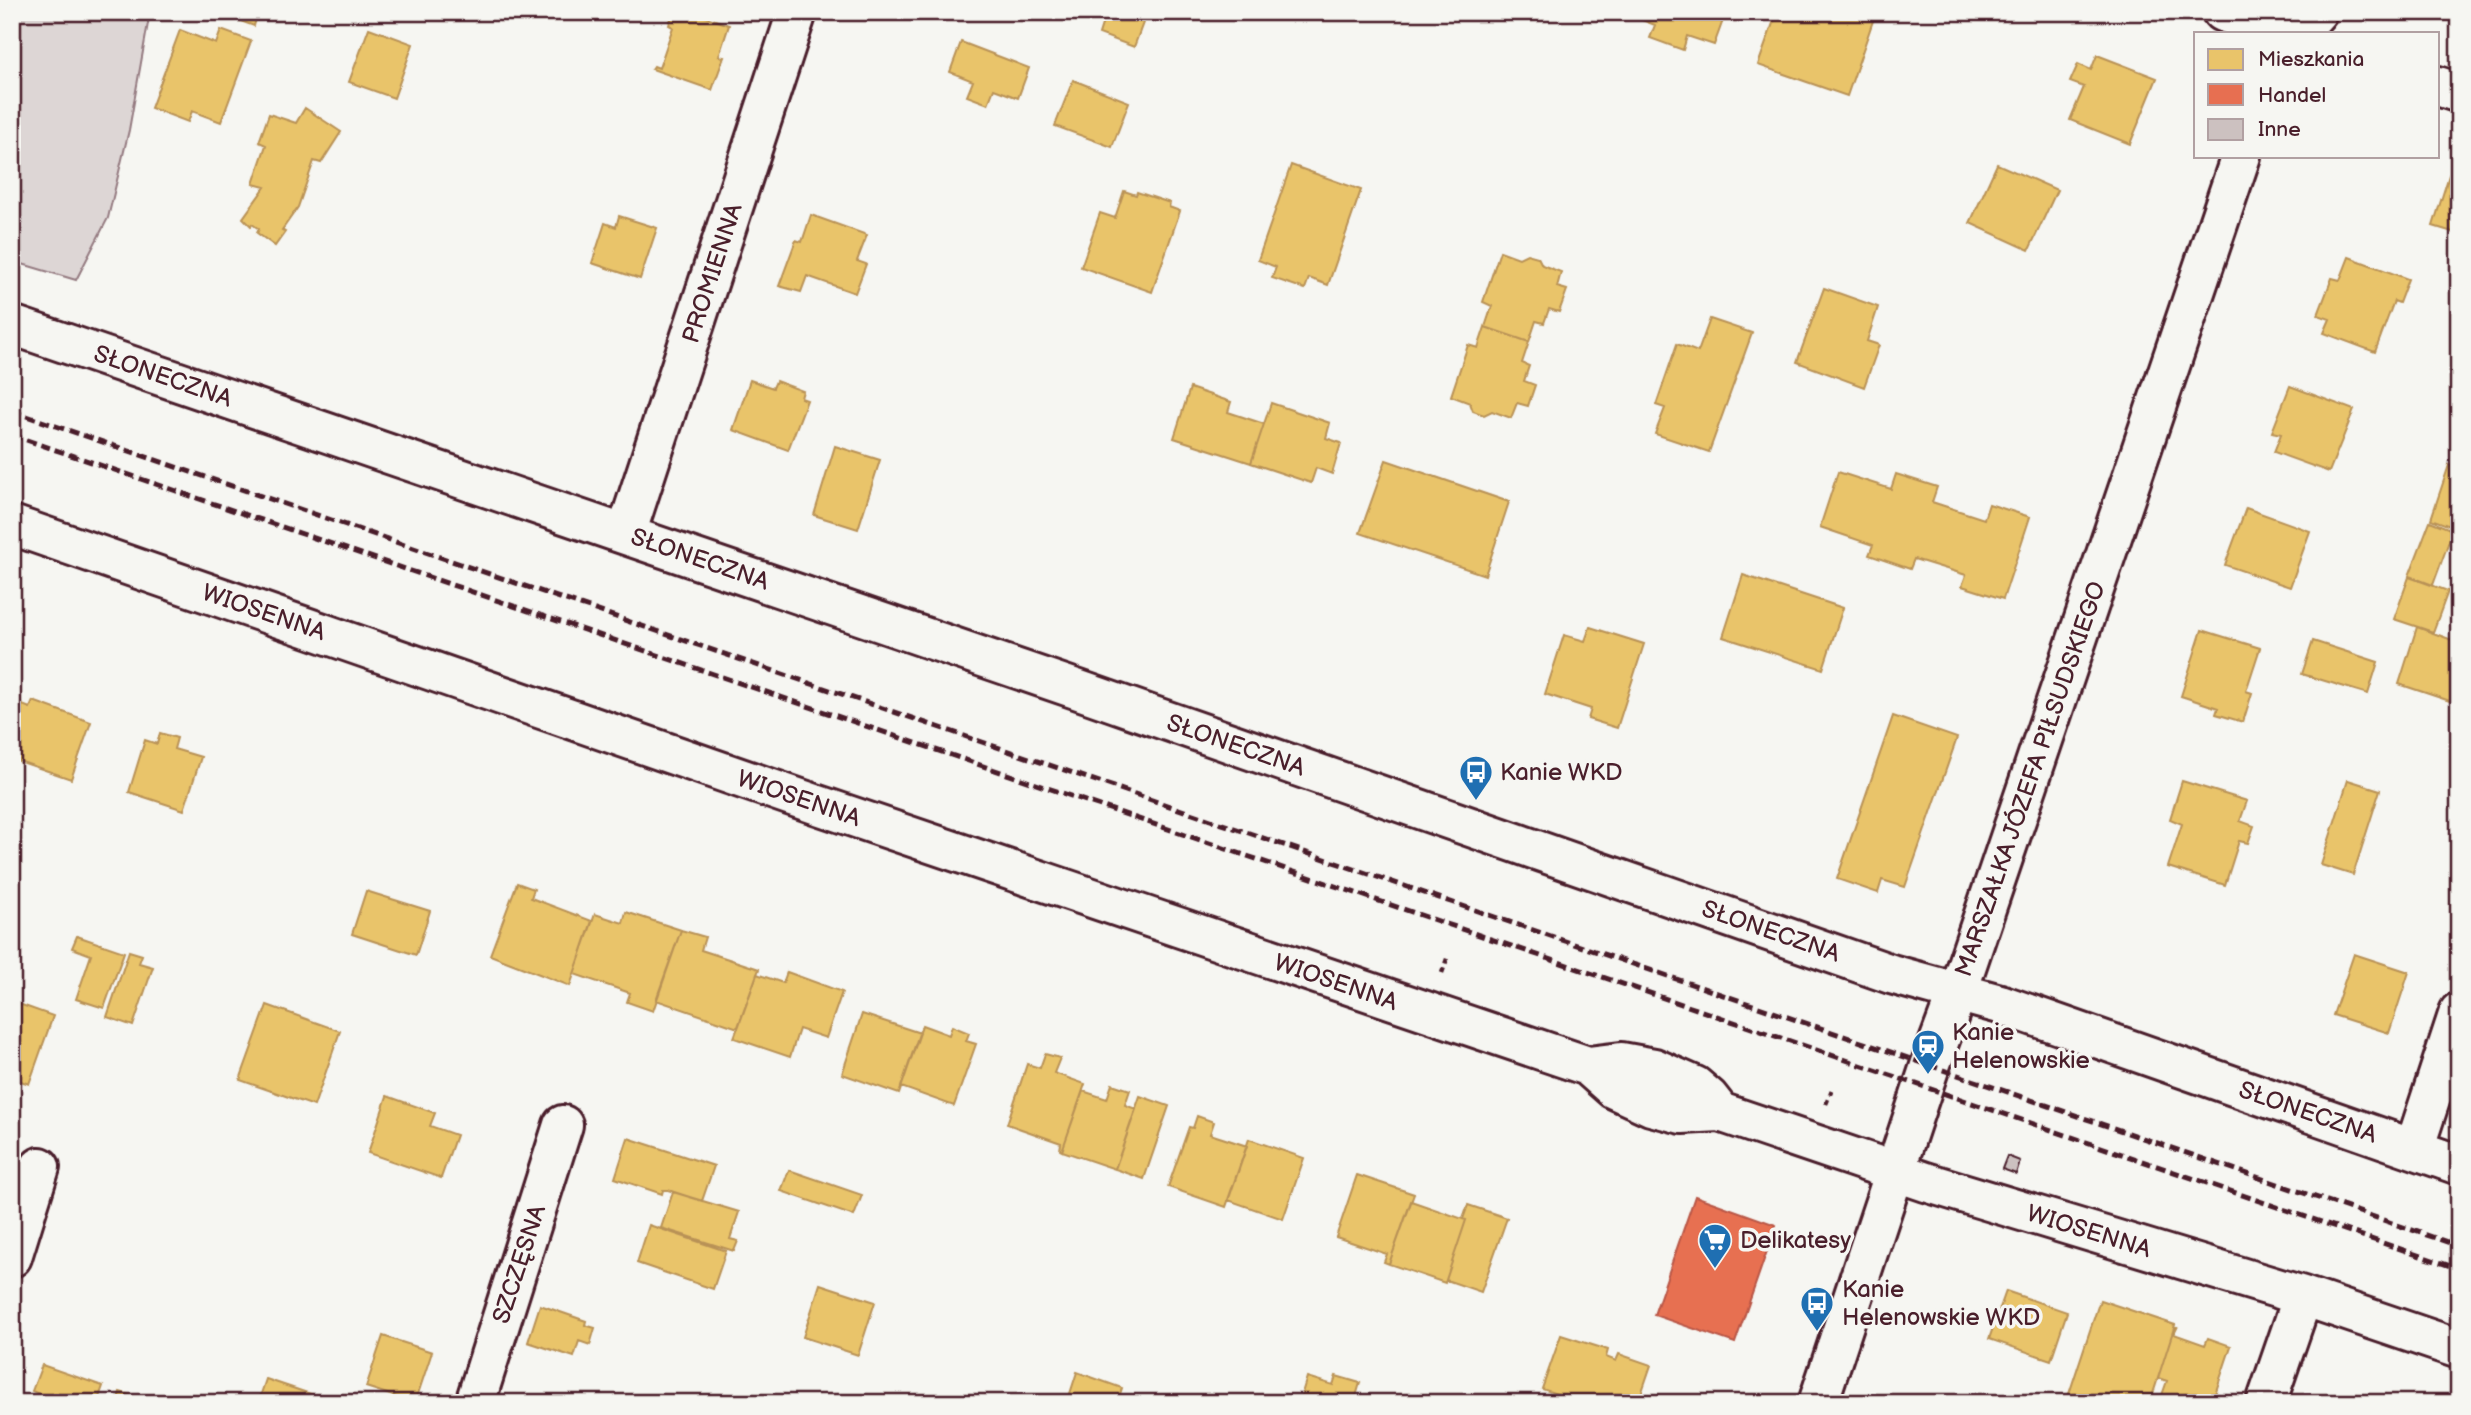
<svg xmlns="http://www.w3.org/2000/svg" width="2471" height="1415" font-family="'Balsamiq Sans',sans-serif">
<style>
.green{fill:#ddd6d5;stroke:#947a80;stroke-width:2}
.homes{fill:#e9c46a;stroke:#b99257;stroke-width:2}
.shops{fill:#e76f51;stroke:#b85746;stroke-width:2}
.building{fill:#ccc1c0;stroke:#4a1f2b;stroke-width:2}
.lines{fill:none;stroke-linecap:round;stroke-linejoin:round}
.minor-casing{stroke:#4a1f2b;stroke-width:44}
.path{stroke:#4a1f2b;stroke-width:4.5;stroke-dasharray:5 5;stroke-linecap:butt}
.minor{stroke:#f6f6f2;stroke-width:38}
.rail{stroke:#4a1f2b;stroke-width:5;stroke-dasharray:10 5;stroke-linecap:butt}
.labels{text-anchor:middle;stroke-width:7;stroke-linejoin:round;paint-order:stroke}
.street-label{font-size:24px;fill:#4a1f2b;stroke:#f6f6f2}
.poi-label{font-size:24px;fill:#4a1f2b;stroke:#f6f6f2;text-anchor:start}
</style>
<rect width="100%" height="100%" fill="#f6f6f2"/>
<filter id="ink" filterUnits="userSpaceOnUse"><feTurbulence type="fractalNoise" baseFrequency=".0143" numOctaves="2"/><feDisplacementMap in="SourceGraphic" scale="14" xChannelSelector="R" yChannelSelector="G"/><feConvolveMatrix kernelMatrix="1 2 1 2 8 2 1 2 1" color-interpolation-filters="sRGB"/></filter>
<g filter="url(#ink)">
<path class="green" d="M12,12H150L129,130L108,218L76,280L12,261Z"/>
<path class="homes" d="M216,12H258L254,26Z
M673,12H693L729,25L719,56L724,57L712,90L652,69L654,66L659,68L673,27L669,25Z
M1106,12H1147L1134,47L1099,34Z
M1630,12H1726L1714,45L1687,36L1683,50L1650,38L1655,25L1629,15Z
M1777,12H1823L1836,17L1838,12H1876L1847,96L1758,65Z
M369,28L413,44L394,98L349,82Z
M180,30L216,44L221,30L251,41L221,122L192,111L188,122L151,108Z
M961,42L1029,68L1018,98L994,89L988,104L967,96L973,81L950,72Z
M2097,55L2157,78L2130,144L2070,120L2084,87L2070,82L2078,64L2091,70Z
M1073,80L1129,102L1112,147L1055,126Z
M305,108L341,132L321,163L314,161L298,207L282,230L285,232L275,246L257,233L259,229L252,224L251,226L243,218L265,187L253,184L266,145L259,142L269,114L296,123Z
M1997,164L2057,190L2029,250L1970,223Z
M1291,165L1361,190L1328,285L1309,278L1305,289L1272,278L1276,267L1258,260Z
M2449,175L2459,178V234L2433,226Z
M1124,191L1136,195L1137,192L1170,203L1169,207L1180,211L1152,292L1081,267L1100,213L1115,218Z
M811,215L867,235L857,261L866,264L855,293L807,276L801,292L779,286L796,240L802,242Z
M619,216L657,228L640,279L592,263L605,223L616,227Z
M1500,251L1519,258L1527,254L1538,257L1542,265L1561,272L1557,287L1567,290L1559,312L1549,309L1544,323L1536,321L1529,342L1485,327L1492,306L1483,302Z
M2349,257L2408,279L2399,303L2394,301L2375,352L2324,333L2330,319L2318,315L2332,278L2340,280Z
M1824,288L1878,307L1867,341L1879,345L1864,387L1797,362Z
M1710,319L1752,333L1709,452L1655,434L1665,408L1656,405L1677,344L1698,352Z
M1485,327L1529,342L1522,363L1529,366L1524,381L1535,385L1528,406L1517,403L1511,418L1492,411L1484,415L1473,411L1470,403L1451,396L1468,345L1478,348Z
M750,380L773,388L776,381L803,391L801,398L807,400L788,450L733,430Z
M2290,386L2354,410L2329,472L2274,452L2281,434L2272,432Z
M1190,388L1231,402L1228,412L1264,424L1251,463L1174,438Z
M1271,403L1330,423L1326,438L1341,443L1332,474L1316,468L1311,483L1251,463Z
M835,446L880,460L858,529L814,515Z
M1386,460L1509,502L1485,575L1360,533Z
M2449,465L2459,469V499L2450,526L2431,519Z
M1838,472L1891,489L1896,474L1937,487L1932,502L1984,519L1989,504L2030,517L2003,599L1962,586L1966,575L1914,559L1910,569L1869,555L1873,545L1820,527Z
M2246,508L2310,531L2290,587L2225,565Z
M2430,521L2453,530L2433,585L2409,576Z
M1743,575L1843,608L1823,669L1723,637Z
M2409,577L2448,591L2433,632L2394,619Z
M1590,627L1644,644L1617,728L1588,719L1591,709L1545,694L1564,635L1585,641Z
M2417,627L2452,640L2457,627L2459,628V704L2399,684Z
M2202,630L2260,648L2246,691L2252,693L2243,722L2216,714L2218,708L2181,696Z
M2313,641L2378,662L2368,694L2302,674Z
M33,701L91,722L71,779L13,759L18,742L12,740V709L15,702L30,708Z
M1893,716L1957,738L1905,887L1882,880L1878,893L1837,879Z
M160,733L177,738L174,749L201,757L184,810L129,792L145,740L157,744Z
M2348,780L2380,790L2353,875L2321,865Z
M2182,781L2247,801L2240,821L2254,826L2248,843L2239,841L2225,885L2168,867L2182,824L2170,819Z
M517,883L534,889L531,898L592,921L570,986L490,955Z
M366,891L430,911L416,955L352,934Z
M626,912L681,930L653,1011L627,1002L630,993L574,974L595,914L623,923Z
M681,930L705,937L701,950L759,969L738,1028L656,1000Z
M77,936L124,952L104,1008L76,999L91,955L72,948Z
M129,951L142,955L139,963L153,967L133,1026L107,1017Z
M2354,954L2409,972L2389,1033L2333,1015Z
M787,972L842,992L826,1038L799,1029L790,1057L734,1038L757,974L783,983Z
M16,1003L53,1016L29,1084L12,1078V1014Z
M267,1005L340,1031L314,1106L240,1080Z
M862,1014L920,1033L899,1094L842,1074Z
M922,1025L949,1035L952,1026L969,1033L966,1041L976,1044L954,1106L901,1087Z
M1045,1054L1060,1058L1054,1073L1085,1084L1062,1151L1060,1150L1061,1143L1007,1124L1027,1064L1040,1068Z
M1112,1084L1130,1090L1125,1105L1136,1109L1115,1169L1062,1151L1083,1091L1107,1099Z
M387,1096L435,1113L430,1126L456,1135L441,1178L368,1153Z
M1140,1096L1169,1106L1144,1179L1115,1169Z
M1197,1116L1214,1122L1210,1134L1247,1146L1226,1207L1168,1187L1189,1127L1193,1128Z
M628,1138L714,1166L702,1201L668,1190H663L662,1194L615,1178Z
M1249,1139L1304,1158L1283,1219L1228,1200Z
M789,1170L862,1195L854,1216L781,1191Z
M1357,1175L1414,1194L1389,1264L1384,1262L1387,1254L1336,1237Z
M673,1192L739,1212L730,1239L738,1241L734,1251L661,1228Z
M1411,1201L1466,1220L1445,1283L1389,1264Z
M1468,1205L1507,1218L1481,1292L1446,1280L1466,1220L1463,1219Z
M649,1225L726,1251L713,1289L637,1263Z
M820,1284L875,1302L858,1355L803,1337Z
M2006,1291L2067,1312L2051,1360L1989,1339Z
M2100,1300L2175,1325L2150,1403H2093L2069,1394Z
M540,1305L586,1321L585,1325L595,1328L590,1345L579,1341L574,1357L528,1342Z
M2174,1328H2177L2174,1334L2205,1345L2208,1338L2231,1346L2212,1403H2186L2162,1395L2167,1381L2158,1378Z
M1561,1335L1608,1350L1606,1357L1616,1361L1619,1354L1651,1365L1638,1403H1583L1542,1389Z
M383,1336L432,1352L415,1403L366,1387Z
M42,1365L103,1386L97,1403H38L41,1395L32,1391Z
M1077,1372L1122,1388L1117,1403H1067Z
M1336,1376L1360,1383L1354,1403H1299L1307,1377L1333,1385Z
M266,1379L328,1400L327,1403H258Z
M120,1392L151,1402V1403H117Z"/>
<path class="shops" d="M1695,1196L1776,1225L1735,1343L1654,1315Z"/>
<path class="building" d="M2007,1156L2020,1161L2016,1174L2002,1169Z"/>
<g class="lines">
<defs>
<path id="minor" d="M2222,12L2285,33
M2298,33L2317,12
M2438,86L2459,93
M12,325L1079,690L1891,974L2000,1004L2459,1165
M12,525L815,804L1588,1066L1614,1089L1651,1106L1682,1114L1720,1112L1926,1182L2303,1296L2459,1349
M626,534L797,12
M1588,1066L1621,1062L1654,1068L1695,1086L1709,1098L1720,1112
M2414,1149L2459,1012
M12,1257L40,1167
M475,1403L563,1125
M1818,1403L1930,1066L1958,991L2241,156
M2266,1403L2303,1296"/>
</defs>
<use href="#minor" class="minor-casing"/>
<path class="path" d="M1442,973L1448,956
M1826,1104L1833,1087"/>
<use href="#minor" class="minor"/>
<path class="rail" d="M12,411L2459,1246
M12,435L2459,1269"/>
</g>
</g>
<defs>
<symbol id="bus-pin" viewBox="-11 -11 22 30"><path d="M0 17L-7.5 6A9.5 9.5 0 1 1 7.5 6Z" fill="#1f6fb2" stroke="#f6f6f2"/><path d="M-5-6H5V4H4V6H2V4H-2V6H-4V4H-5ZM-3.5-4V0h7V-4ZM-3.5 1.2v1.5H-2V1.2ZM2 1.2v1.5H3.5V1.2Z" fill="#fff"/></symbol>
<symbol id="station-pin" viewBox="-11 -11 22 30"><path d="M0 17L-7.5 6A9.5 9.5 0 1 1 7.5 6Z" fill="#1f6fb2" stroke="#f6f6f2"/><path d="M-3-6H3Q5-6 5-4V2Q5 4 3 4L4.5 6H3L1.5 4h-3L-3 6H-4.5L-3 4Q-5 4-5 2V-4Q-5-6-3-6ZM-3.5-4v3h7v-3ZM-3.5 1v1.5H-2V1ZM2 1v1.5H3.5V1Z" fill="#fff"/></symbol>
<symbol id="supermarket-pin" viewBox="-11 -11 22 30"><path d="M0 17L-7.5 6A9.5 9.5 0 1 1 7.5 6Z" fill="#1f6fb2" stroke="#f6f6f2"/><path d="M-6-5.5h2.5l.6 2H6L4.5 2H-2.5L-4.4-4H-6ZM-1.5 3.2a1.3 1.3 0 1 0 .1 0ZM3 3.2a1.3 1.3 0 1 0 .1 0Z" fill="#fff"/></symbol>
</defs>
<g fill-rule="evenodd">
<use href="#bus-pin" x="1457" y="753" width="38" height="52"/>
<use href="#station-pin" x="1909" y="1027" width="38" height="52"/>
<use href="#supermarket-pin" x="1696" y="1221" width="38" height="52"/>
<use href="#bus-pin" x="1798" y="1284" width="38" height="52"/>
</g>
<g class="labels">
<g class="street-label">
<text transform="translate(712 273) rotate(-72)" y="8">PROMIENNA</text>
<text transform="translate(163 376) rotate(19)" y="8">SŁONECZNA</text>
<text transform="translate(700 559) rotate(19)" y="8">SŁONECZNA</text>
<text transform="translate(264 612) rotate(19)" y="8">WIOSENNA</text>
<text transform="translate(1236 745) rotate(19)" y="8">SŁONECZNA</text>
<text transform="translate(2030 779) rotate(-71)" y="8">MARSZAŁKA JÓZEFA PIŁSUDSKIEGO</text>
<text transform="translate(799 798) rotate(19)" y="8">WIOSENNA</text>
<text transform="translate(1771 931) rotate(19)" y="8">SŁONECZNA</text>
<text transform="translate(1336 982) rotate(19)" y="8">WIOSENNA</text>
<text transform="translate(2308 1112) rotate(19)" y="8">SŁONECZNA</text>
<text transform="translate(2089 1231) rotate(17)" y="8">WIOSENNA</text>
<text transform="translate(519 1264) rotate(-72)" y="8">SZCZĘSNA</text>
</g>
<g class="poi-label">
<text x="1500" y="780">Kanie WKD</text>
<text x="1952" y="1040">Kanie<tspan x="1952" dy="28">Helenowskie</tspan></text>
<text x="1740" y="1248">Delikatesy</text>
<text x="1842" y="1297">Kanie<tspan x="1842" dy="28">Helenowskie WKD</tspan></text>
</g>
</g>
<rect width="2471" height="1415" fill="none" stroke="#f6f6f2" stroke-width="42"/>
<rect x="21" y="21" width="2429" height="1373" fill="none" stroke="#4a1f2b" stroke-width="2.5" filter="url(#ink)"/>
<rect x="2194" y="32" width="245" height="126" fill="#f6f6f2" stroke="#b1a0a2" stroke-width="2"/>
<rect x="2208" y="49" width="35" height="21" fill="#e9c46a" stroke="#b1a0a2" stroke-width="2"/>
<text x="2258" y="66" font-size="21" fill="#4a1f2b">Mieszkania</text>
<rect x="2208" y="84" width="35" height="21" fill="#e76f51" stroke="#b1a0a2" stroke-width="2"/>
<text x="2258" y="102" font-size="21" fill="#4a1f2b">Handel</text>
<rect x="2208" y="119" width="35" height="21" fill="#ccc1c0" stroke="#b1a0a2" stroke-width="2"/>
<text x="2258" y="136" font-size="21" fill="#4a1f2b">Inne</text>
</svg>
